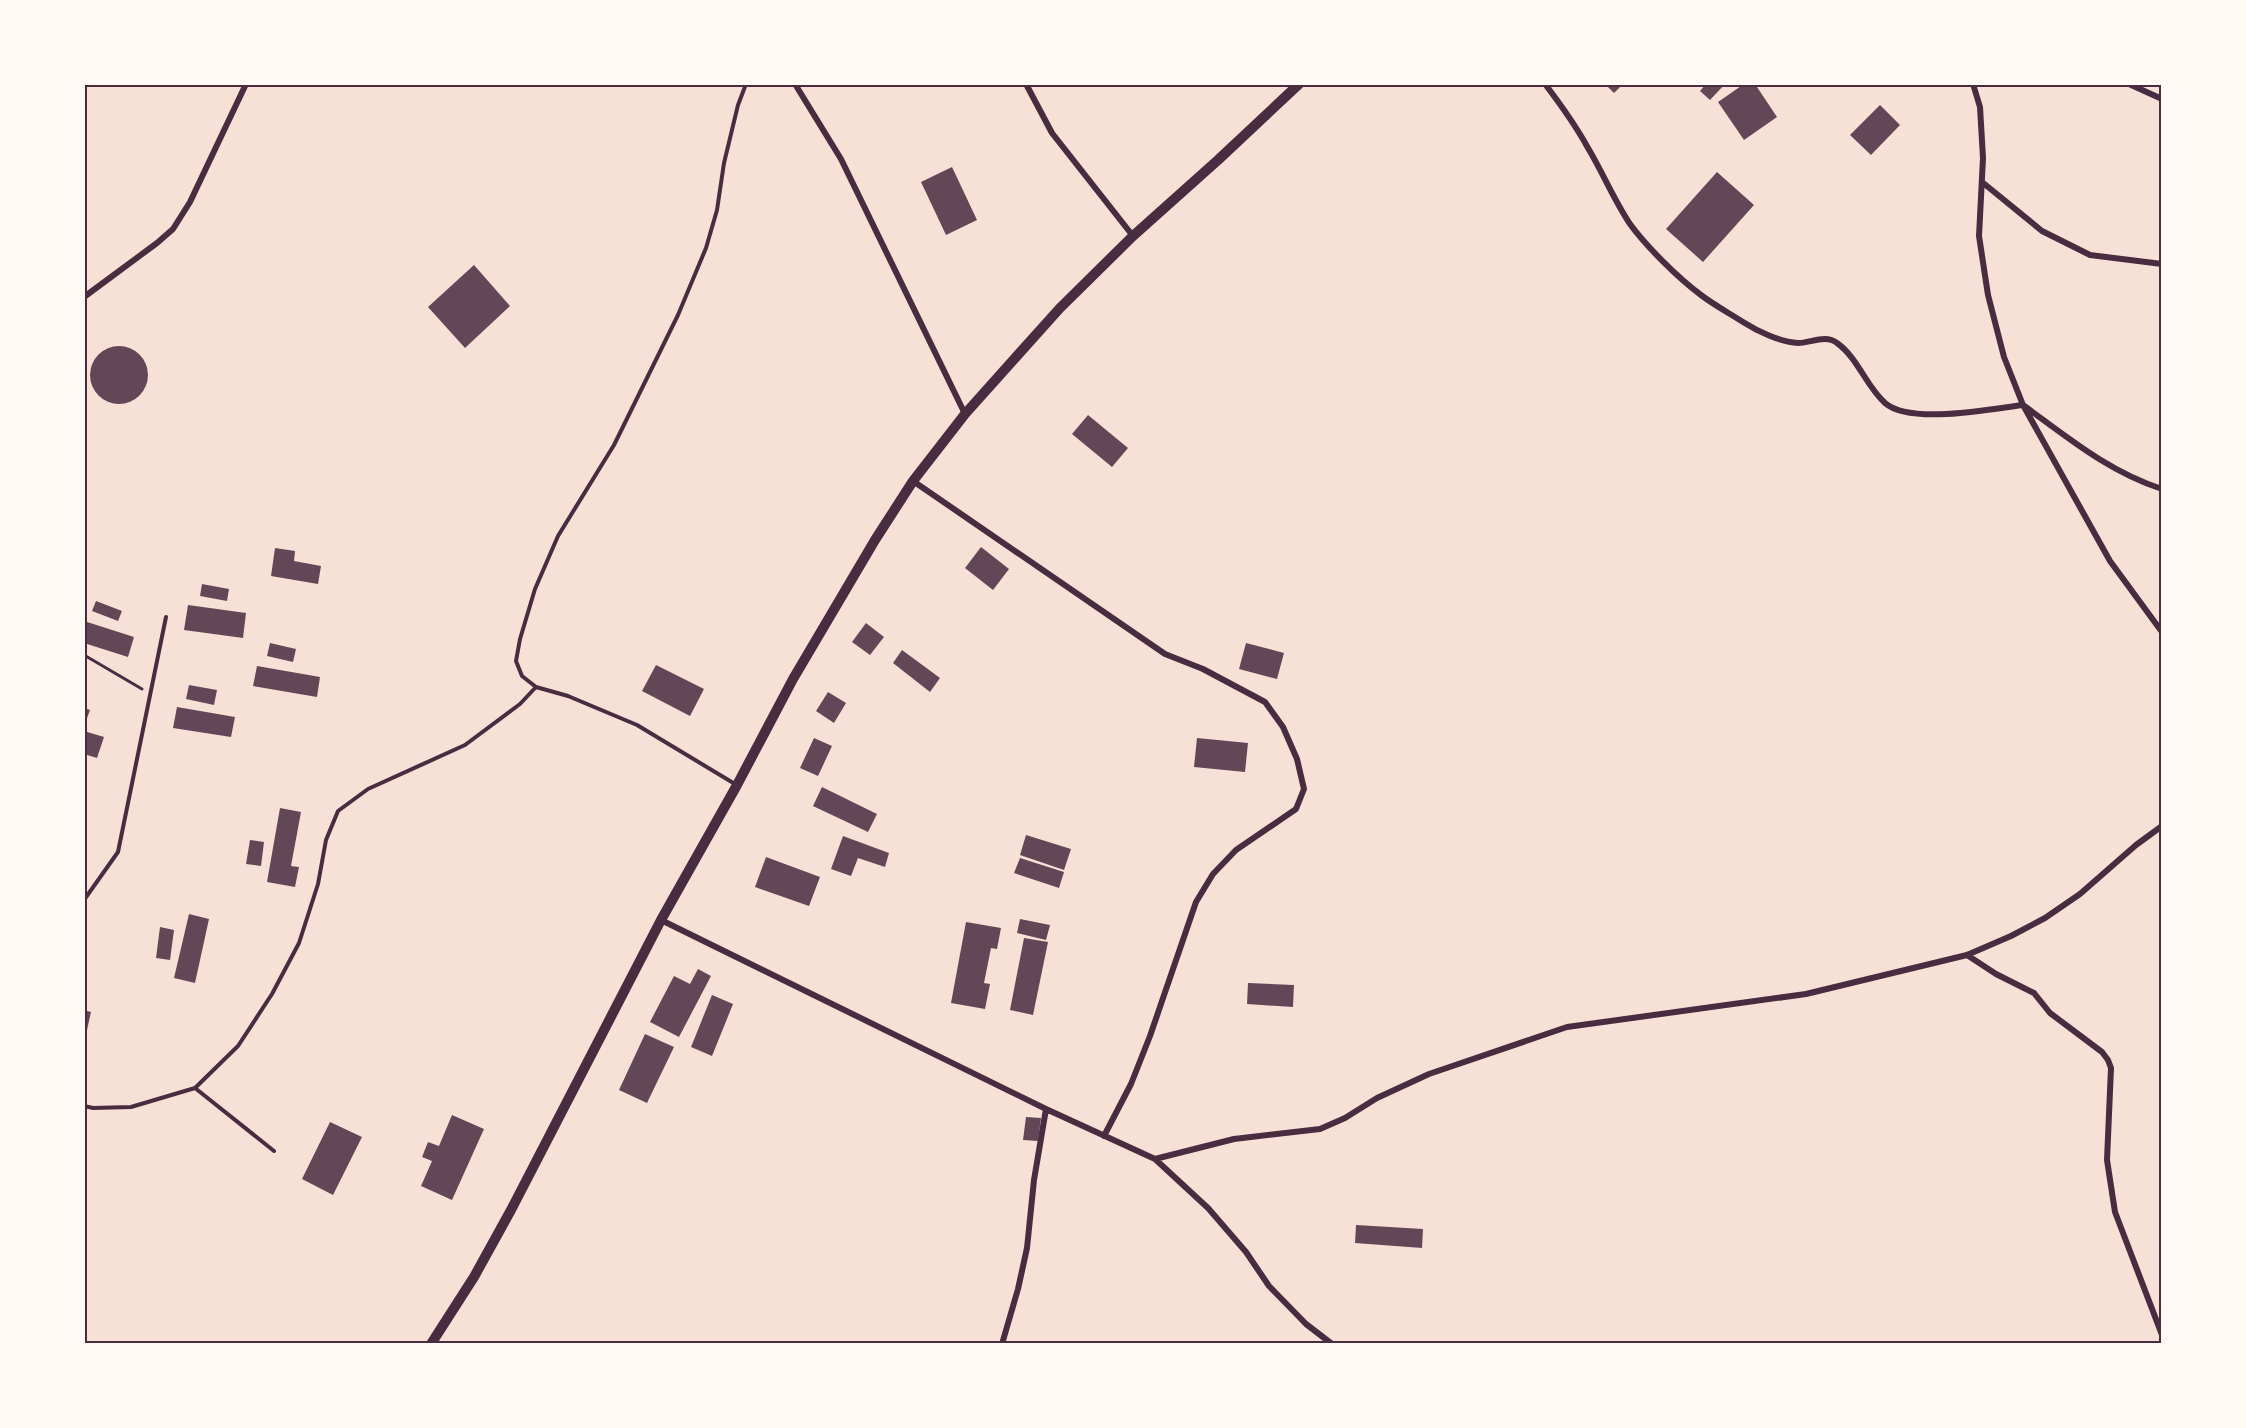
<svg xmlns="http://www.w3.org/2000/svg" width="2246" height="1428" font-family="Jost,sans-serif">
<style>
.building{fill:#644757}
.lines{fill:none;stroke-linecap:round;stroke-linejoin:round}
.path{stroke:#4a2c40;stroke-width:3}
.service{stroke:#4a2c40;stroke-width:4}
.minor{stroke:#4a2c40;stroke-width:6}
.secondary{stroke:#4a2c40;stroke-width:10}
.neatline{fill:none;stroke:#4a2c40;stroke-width:2}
</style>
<rect width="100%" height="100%" fill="#f7e1d7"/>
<path class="building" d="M1605,84H1623L1614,93Z
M1706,84H1725L1710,100L1700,91Z
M1744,84H1755L1777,117L1744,140L1718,102Z
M1880,105L1900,125L1871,155L1850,135Z
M952,167L977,220L946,235L921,182Z
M1717,172L1754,205L1703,262L1666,229Z
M474,265L510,306L465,348L428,307Z
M90 375a29 29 0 1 1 58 0a29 29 0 1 1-58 0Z
M1088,415L1128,448L1112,467L1072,434Z
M981,547L1009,569L993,590L965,568Z
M275,548L295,551L294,561L321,566L318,584L271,576Z
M202,584L229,589L227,601L200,596Z
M96,601L122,611L118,621L92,611Z
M188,605L246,613L243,638L184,630Z
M84,621L134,637L128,657L84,643Z
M866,623L884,637L870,655L852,642Z
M270,643L296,649L293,662L267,656Z
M1246,643L1284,653L1277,679L1239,669Z
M902,650L940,678L930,692L893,663Z
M656,665L704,689L690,716L642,691Z
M257,666L320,677L317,697L253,686Z
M189,685L217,690L214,705L186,699Z
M828,692L846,703L834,723L816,711Z
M177,707L235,717L231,737L173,728Z
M84,708L90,710L86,721L84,720Z
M84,731L104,737L97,758L84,754Z
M814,738L832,746L818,776L800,768Z
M1197,738L1248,743L1245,772L1194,767Z
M822,787L877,814L868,832L813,806Z
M280,808L301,812L291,866L299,867L295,887L267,882Z
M1026,835L1071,849L1064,870L1020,855Z
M843,836L889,853L885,867L858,858L851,876L831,869Z
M250,840L264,842L261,866L246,864Z
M766,857L820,877L809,906L755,887Z
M1020,858L1064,872L1059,888L1014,873Z
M189,914L209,919L195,983L174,978Z
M1020,919L1050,925L1046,940L1017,933Z
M966,922L1001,928L997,949L991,948L984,983L990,984L985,1009L951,1003Z
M160,927L174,930L170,960L156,958Z
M1024,938L1048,942L1033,1015L1010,1010Z
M698,969L711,976L679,1037L650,1022L674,976L690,984Z
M1248,983L1294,985L1293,1007L1247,1004Z
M712,995L733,1004L712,1056L691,1047Z
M84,1010L91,1012L85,1039H84Z
M645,1034L674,1047L647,1103L619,1090Z
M452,1115L484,1129L452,1200L421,1186L432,1161L422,1157L428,1142L439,1146Z
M1026,1117L1041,1118L1038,1141L1023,1140Z
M330,1122L362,1137L333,1195L302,1179Z
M1356,1225L1423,1229L1422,1248L1355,1243Z"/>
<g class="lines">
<path class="path" d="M84,655L142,689"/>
<path class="service" d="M536,687L522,676L516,661L520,639L535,589L558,536L614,445L678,315L706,248L717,210L724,163L738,105L746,84
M84,900L118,852L166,617
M195,1088L274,1151
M84,1106L93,1108L131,1107L195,1088L238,1046L272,994L299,943L318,884L326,840L338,811L368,789L465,745L520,704L536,687L568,696L637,725L735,784"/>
<path class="minor" d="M795,84L841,159L965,414
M1026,84L1052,133L1133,236
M1545,84C1561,105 1576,126 1588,148C1603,173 1614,200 1630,224C1646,246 1678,278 1701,295C1714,305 1729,313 1743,322C1757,331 1780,342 1798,343C1810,343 1826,334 1837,343C1858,358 1866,386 1885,403C1910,425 1991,409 2023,405C2067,437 2109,472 2162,489
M1973,84L1980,107L1983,158L1979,236L1988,295L2004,357L2023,405L2110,561L2162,632
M2129,84L2162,99
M1982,182L2042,231L2090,255L2162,264
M84,297L157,243L173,229L190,202L246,84
M913,481L1165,654L1203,669L1265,702L1283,727L1297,759L1304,789L1296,809L1236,850L1213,874L1196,902L1150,1036L1131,1084L1104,1136
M661,920L1046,1109L1034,1180L1027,1248L1018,1289L1002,1344
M1967,955L1996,974L2034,993L2050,1013L2102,1052L2108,1060L2111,1068L2107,1160L2115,1212L2162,1335
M1046,1109L1155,1159L1208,1208L1246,1252L1269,1286L1306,1324L1332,1344
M1155,1159L1234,1139L1320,1129L1345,1118L1377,1098L1429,1074L1567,1027L1806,994L1967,955L2011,936L2045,918L2080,894L2136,845L2162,826"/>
<path class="secondary" d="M431,1344L474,1277L511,1210L661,920L737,785L793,679L875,540L913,481L965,414L1060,308L1133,236L1218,160L1299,84"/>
</g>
<rect width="2246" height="1428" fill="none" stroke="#fffaf5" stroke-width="171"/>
<rect x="86" y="86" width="2074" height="1256" class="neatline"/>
</svg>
